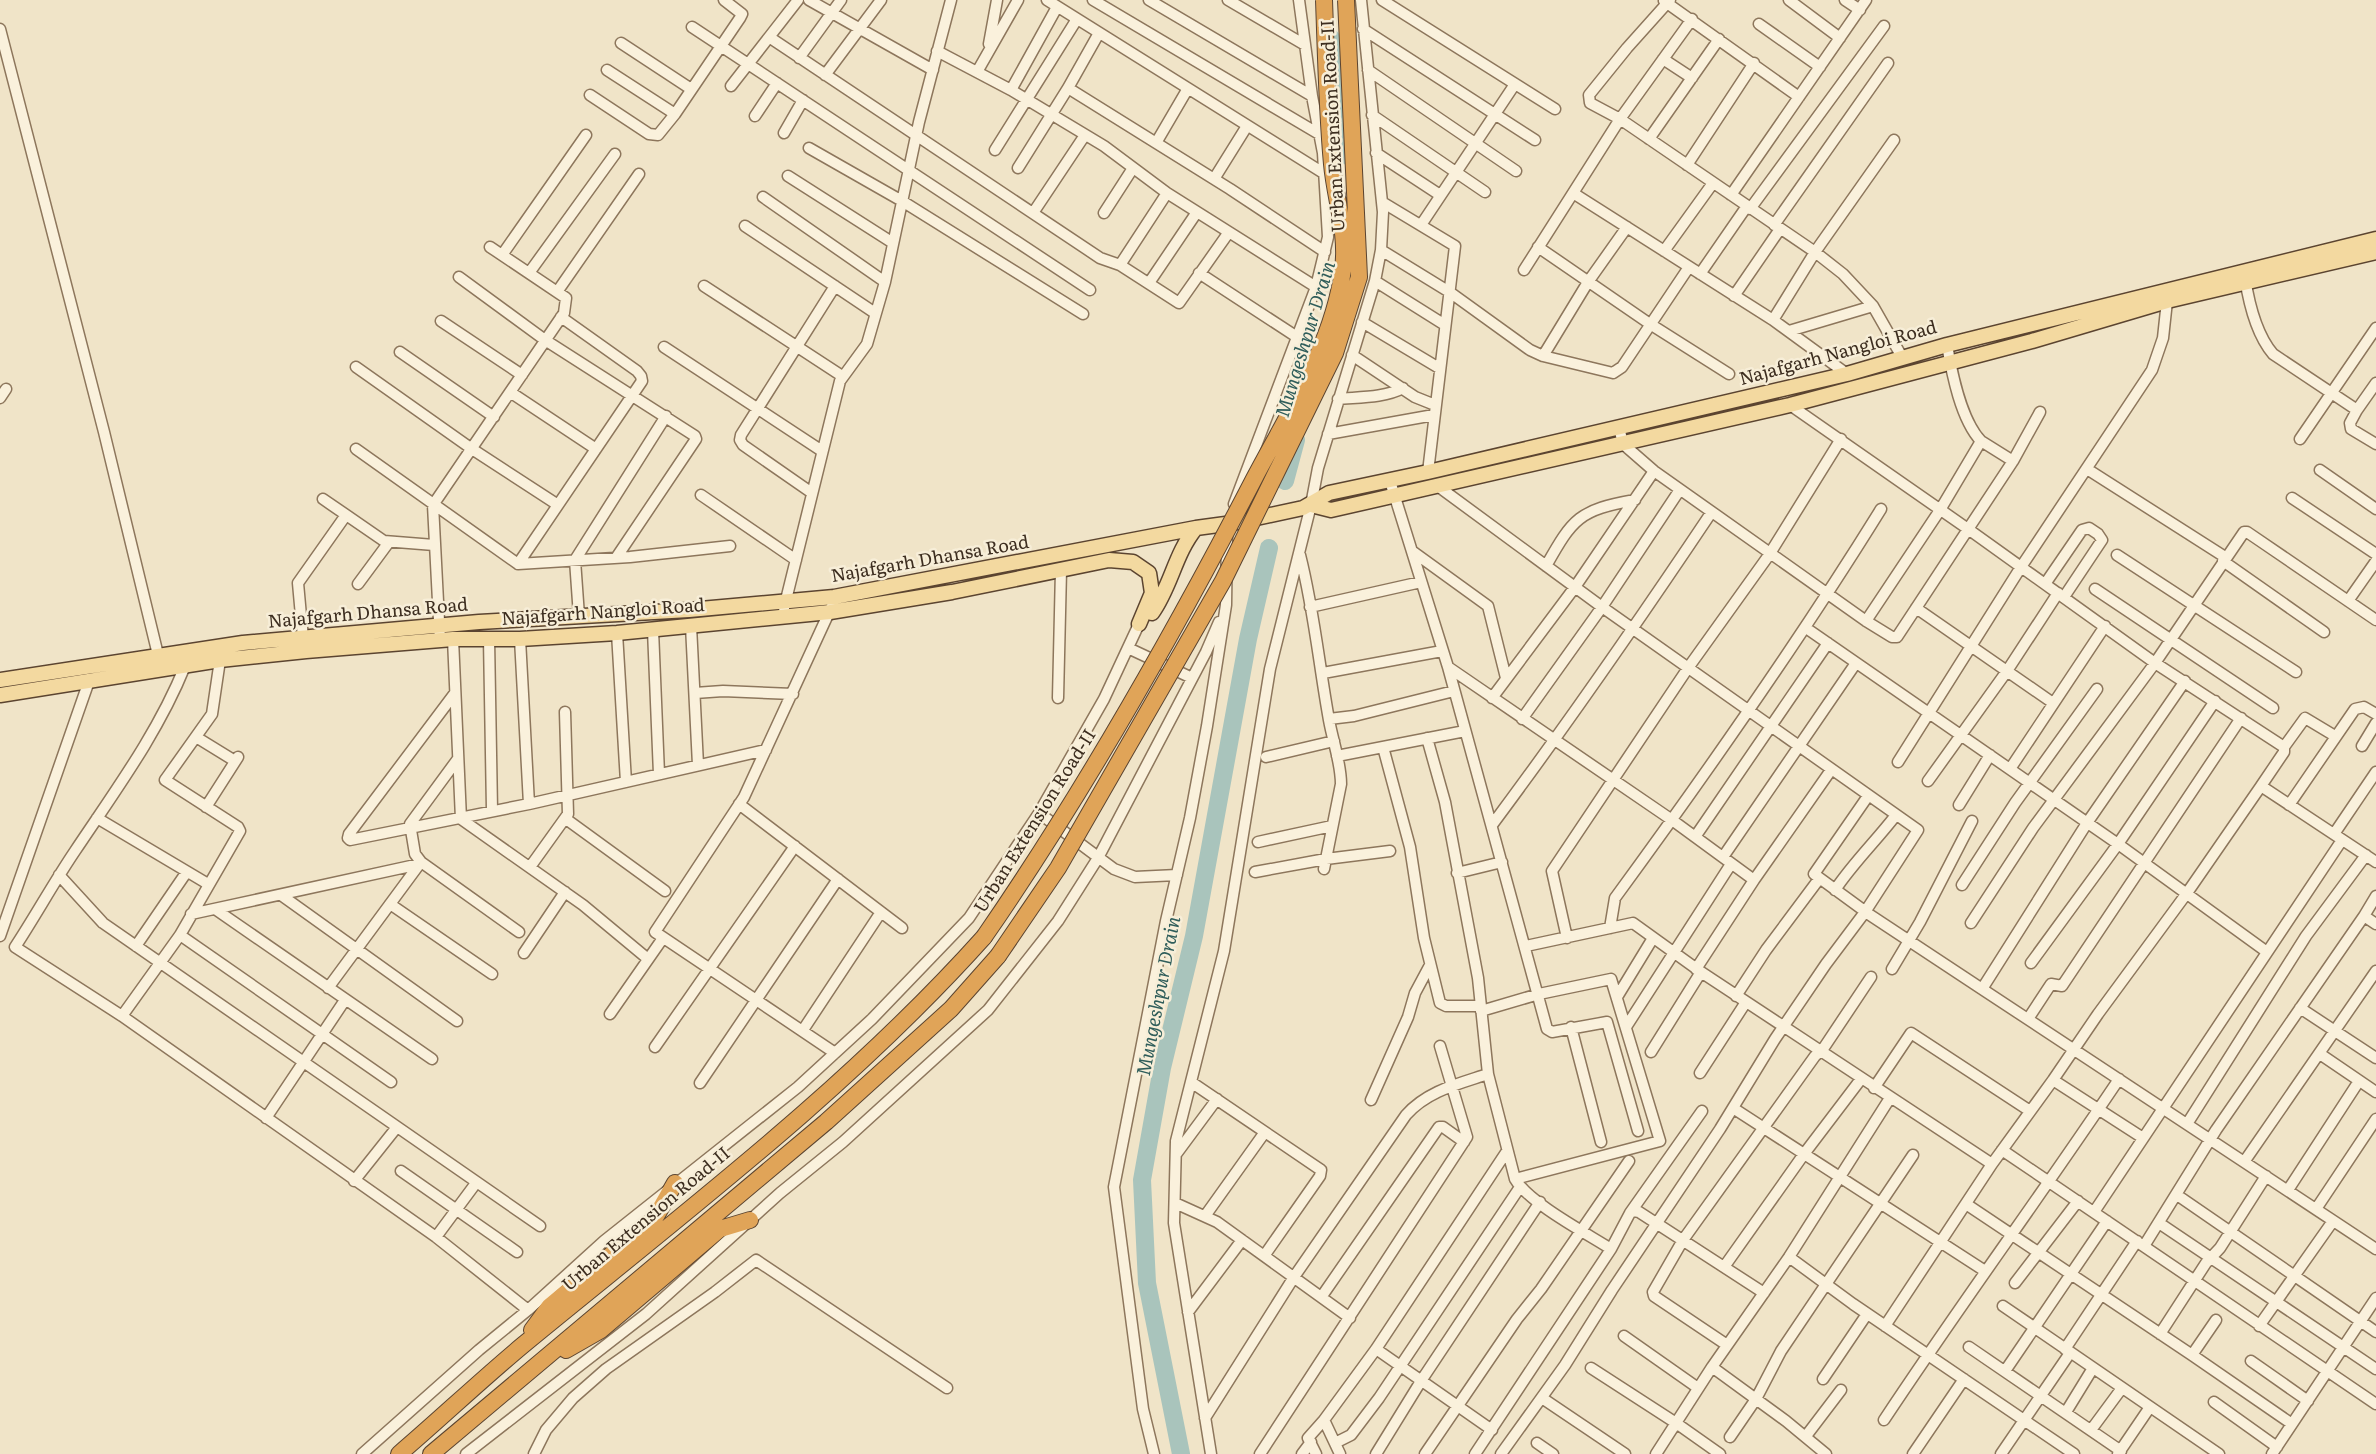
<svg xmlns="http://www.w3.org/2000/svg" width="2376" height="1454" font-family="Literata,serif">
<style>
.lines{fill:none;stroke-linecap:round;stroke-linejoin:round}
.river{stroke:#a9c4bc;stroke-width:18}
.minor-casing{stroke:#8d765c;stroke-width:13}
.major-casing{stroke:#5b4430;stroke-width:17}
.highway-casing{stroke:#5b4430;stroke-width:18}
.minor{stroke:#faf1dc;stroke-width:10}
.major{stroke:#f3d9a0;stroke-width:14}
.highway{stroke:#e0a458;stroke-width:16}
.highway-bridge-casing{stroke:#5b4430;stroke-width:18;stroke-linecap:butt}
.highway-bridge{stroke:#e0a458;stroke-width:16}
.labels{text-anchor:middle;stroke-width:5;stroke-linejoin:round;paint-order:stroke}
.street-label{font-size:18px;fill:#3d2e20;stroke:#f7eed8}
.water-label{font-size:19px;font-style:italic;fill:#2f5d5a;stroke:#f7eed8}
</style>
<rect width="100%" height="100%" fill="#f0e4c8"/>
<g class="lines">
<path class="river" d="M1331,38L1348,156
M1285,481L1296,440
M1181,1454L1147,1283L1142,1180L1162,1068L1194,936L1248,639L1269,548"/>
<defs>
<path id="minor" d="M809,0L933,70
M1047,0L1325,174
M1093,0L1319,134
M1149,0L1312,96
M1228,0L1305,45
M1382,0L1555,109
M1670,0L1627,48L1589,95L1590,103L1620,119L1815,252L1843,274L1873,306L1902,357
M1789,0L1840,38
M1845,0L1860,10
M1664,1L1799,97
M1692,19L1620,119L1573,193L1773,320L1847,374
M1759,24L1820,67
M692,27L1090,290
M0,29L104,432L160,663
M1363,29L1535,140
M769,37L1100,258L1120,265L1179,303L1229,232
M621,43L691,89
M989,44L997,0
M937,51L1011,90L1104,146L1167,193L1316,287
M799,58L841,0
M1663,59L1692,78
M607,70L675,114
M1368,70L1516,171
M977,72L1018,0
M825,75L881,0
M731,86L798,0
M1068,88L1099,33
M1011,90L1057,7
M590,95L649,134L658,135L675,114L740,18L742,14L724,0
M1372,115L1485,192
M755,116L777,83
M784,133L803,100
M1649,139L1719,39
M1156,143L1187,90
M809,148L902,201L1083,314
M995,150L1077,19
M1376,153L1440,195
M1687,165L1754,63
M1018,168L1068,88L1230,189L1325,252
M788,176L893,243
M1214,179L1247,126
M1731,195L1866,0
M763,197L885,282
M1382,202L1455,246L1428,472
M1750,209L1884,26
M1033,213L1085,135
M1104,213L1133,168
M1421,225L1515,84
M1774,225L1888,63
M745,226L875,313
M1538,247L1650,324L1729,374
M1381,250L1451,293L1530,350L1543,356L1613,373L1622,367L1689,267
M1664,251L1713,183
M502,255L586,135
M1120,265L1167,193
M1524,270L1573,193
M529,273L615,154
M1199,273L1297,337
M1700,274L1747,206
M459,277L545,340L695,436L696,439L616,558
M2245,278C2249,304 2256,334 2273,354L2357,410L2350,423L2351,429L2376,444
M1375,281L1445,325
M1149,283L1197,212
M704,286L842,376
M557,292L639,174
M1734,296L1780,229
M1773,320L1815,252L1894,140
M441,321L522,375
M1362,322L1439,368
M1789,331L1873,306
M664,347L822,451
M400,352L494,417
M1352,355L1415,397L1435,405
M1543,356L1588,282L1627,227
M356,367L472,449L558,505
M510,392L596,449
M0,398L6,389
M1338,399C1359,397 1384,398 1403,388
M1790,405L1968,529L2155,663L2244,532H2247L2376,620
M2357,410L2376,383
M1619,427L1623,444L1654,471L1866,621L1892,637H1897L2013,461L2040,412
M1328,434L1434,415
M2300,439L2376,328
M1981,441L2013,461
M356,449L518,564L630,557L730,546
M2087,469L2225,557
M2320,470L2376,509
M1390,481L1448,667L1547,1029L1552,1032L1607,1022L1638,1131
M1439,487L1602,607L1918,830L1865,912L1826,964L1775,1039L1720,1129L1612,1290L1565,1365L1501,1454
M812,493L743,445L740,440L741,435L835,286
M701,495L796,560
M2292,498L2376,554
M323,499L384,541L434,545
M1234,504L1316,287L1328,237L1323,153L1312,96L1299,0
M1412,551L1488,606L1506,678
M1300,555C1314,610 1319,665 1329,720C1333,742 1341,763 1341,784L1324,869
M2117,555L2296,672
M2223,561L2324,632
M518,564L642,381L641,376L637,371L561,317
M1546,566C1573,518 1579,510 1635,500
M358,584L389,542
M2045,584L2082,530L2089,528L2098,534L2102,540L2064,597
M2095,589L2273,708
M2348,601L2376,561
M832,606L744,797L655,932L835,1053
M1310,607L1421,582
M784,608L840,381L867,344L885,282L919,122L951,0
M1916,608L2053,703
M579,616L575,560L666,416
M1866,621L1940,510L1981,441C1961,420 1952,374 1947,345
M691,626L698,765
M1806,628L2118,844L2267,952
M653,630L659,774
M617,633L626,782
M303,638L298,583L346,515
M453,639L461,819L583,905L648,959
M489,639L492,810
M520,639L529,804
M440,640L433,505L564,313L566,298L490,247
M1128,648L1192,678
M184,661L185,666C158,733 115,791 75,851C54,882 36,915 15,947L122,1016L436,1237L528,1310
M1448,667L1672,820L1754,880L1696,969
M1323,673L1442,651
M2185,681L2087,823L1982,989L2376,1249
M455,693L349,834L348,838L350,840L529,804L766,750
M695,693L723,691L793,694
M1058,698L1061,570
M1492,698L1575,587L1654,471
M1329,719L1354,716L1454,691
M1522,719L1602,607L1679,491
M196,737L235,761
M1427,738L1445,802L1478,978L1488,1074L1515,1179C1529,1203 1586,1233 1611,1249
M2362,746L2376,723
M1383,747L1410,847L1424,938L1440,1003L1446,1006H1480
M2284,747L2305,718L2335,736
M1337,756L1465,731
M1266,757L1334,741
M457,760L410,824L415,854L421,862L519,932
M1898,762L2021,567L2152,370L2163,338L2167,301
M2010,769L2105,626
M1928,781L2007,671L2058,593
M1868,796L1814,874L1870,915L1982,989
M739,804L902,928
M1959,805L1990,755
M2289,805L2355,709L2364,707L2376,714
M206,807L238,757
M1039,813L1114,869L1135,877L1177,875
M97,818L208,884
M566,819L665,891
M1492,825C1568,723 1640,619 1711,513
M2334,834L2376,772
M1695,837L1828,643
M1258,842L1332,826
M1723,857L1856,663
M530,867L568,814L565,712
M1255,872L1326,859L1390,851
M1457,873L1502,862
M59,875L103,923L540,1226
M1754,880L1831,770
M1962,885L2015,803L2097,689
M1835,890C1853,863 1876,841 1896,815
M281,895L457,1021
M2376,896L2364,916L2376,924
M390,904L492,974
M215,909L432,1059
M191,914L420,864
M1971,923L2033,828L2155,663L2284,747V752L2261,786L2376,862
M1610,928L1615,898C1708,771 1798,643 1881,509
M180,935L391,1082
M0,936L89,681
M1567,938L1552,871L1688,668L1769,555L1841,439
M136,946L186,873
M1526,946L1633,923L1701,972L1992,1164
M524,953L565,892
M2031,963L2118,844L2215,701
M1892,969L1920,922L1972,821
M328,988L421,862
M1736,996L1766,950L1819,879
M1617,997L1653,938
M2300,1008L2376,1058
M1481,1011L1539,994L1611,979L1660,1141L1515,1179
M610,1014L663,938
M122,1016L180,935L240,831L238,827L165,780L212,714L220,660
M2028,1019L2051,984L2062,986L2241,718
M1571,1027L1601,1142
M1626,1027L1731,864
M803,1030L881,912
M655,1047L795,846
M1651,1052L1701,972
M2320,1054L2376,1092
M1700,1073L1746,1002
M2053,1080L2143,1138
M1191,1082L1321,1170L1320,1176L1264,1256
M700,1083L838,879
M1874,1088L1911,1033L2030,1111
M1371,1100L1408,1017L1415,993L1430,965
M1733,1108L1985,1271
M266,1118L345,1000
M2187,1124L2306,936L2366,855
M2002,1150L2376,1404
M1177,1153L1217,1099
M2244,1162L2376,971
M401,1171L517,1252
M354,1181L397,1127
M2288,1190L2359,1081
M2177,1195L2376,1332
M1175,1203L1217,1222L1350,1318
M1966,1204L2192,1355L2292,1424
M2316,1209L2376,1119
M2094,1212L2342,840
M1630,1213L1702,1111
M1205,1216L1265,1132
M2159,1223L2376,1369
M436,1237L476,1183
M2144,1246L2216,1130L2364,916
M1789,1257L1853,1304L2074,1454
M1724,1267L1804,1154L1861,1079
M2015,1283L2078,1201
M1322,1296L1439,1127H1443L1464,1142
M2003,1306L2219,1454
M1188,1312L1242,1240
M1885,1326L1992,1164L2053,1080L2098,1014L2187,893L2261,786
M2259,1326L2333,1221
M2160,1334L2206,1263L2220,1248L2266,1176
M1624,1336L1698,1388
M1727,1345L1654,1296L1653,1292L1683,1240L1815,1056L1823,1049L1871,977
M1969,1347L2121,1451
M1376,1349L1492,1430
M2065,1349L2137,1241
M2192,1355L2216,1320
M2251,1361L2308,1401
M1712,1367L1786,1421L1826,1454
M1591,1368L1676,1423L1720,1454
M2005,1371L2107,1221
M1823,1379L1867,1314
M1542,1398L1625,1454
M2214,1402L2277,1447
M2066,1412L2093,1368
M1205,1418L1294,1277L1406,1115C1427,1091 1458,1084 1488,1074
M1324,1420L1340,1454
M1884,1420C1960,1305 2042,1194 2119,1079
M2091,1430L2122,1388
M1806,1436L1841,1390
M1730,1437L1756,1399L1781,1351L1913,1155
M1335,1443L1351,1435L1379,1398L1520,1187
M1537,1443L1553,1454
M362,1454L479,1350L528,1310L604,1241L798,1087L872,1019L969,918L1039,813L1104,699L1139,624
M466,1454L646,1314L780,1193L843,1142L988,1010L1058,921L1098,858L1206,652L1219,622
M534,1454L546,1430L573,1398L606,1369L715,1292L756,1260L947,1388
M1154,1454L1143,1409L1114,1187L1166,921L1190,818L1207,726L1226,605L1227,536
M1211,1454L1174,1223L1176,1141L1224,951L1270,669L1311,505L1318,468L1375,281L1381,250L1383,212L1361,0
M1260,1454L1467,1137L1440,1046
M1302,1454L1311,1442
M1316,1454L1308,1438L1324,1420L1376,1349L1507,1151
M1376,1454L1421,1381L1540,1202
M1425,1454L1517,1319L1541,1289L1629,1161
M1475,1454L1611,1249L1630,1213L1634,1211L1639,1212L1764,1293
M1656,1454L1712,1367L1789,1257L1890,1098
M1913,1454L1964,1379
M2001,1454L2070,1353
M2118,1454L2150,1407
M2272,1454L2376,1298"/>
<path id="major" d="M1311,505L1331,510L1790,405L2032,341L2167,301L2376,252
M1152,613C1171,587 1175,553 1196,528
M0,680L243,643L479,622L689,610L834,597L1196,528L1233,523L1303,508L1329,493L1428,472L1847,374L1947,345L2376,239
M0,695L220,660L306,651L453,639H520L617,633L830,612L952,592L1109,560L1133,562L1149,573L1152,593L1139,624"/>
<path id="highway" d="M532,1330L549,1307L655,1218L675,1183
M566,1350L601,1330L720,1229L750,1220
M399,1454C441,1418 481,1380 523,1345C681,1215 847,1090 984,937
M431,1454L826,1122L951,1009L998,956"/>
</defs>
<use href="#minor" class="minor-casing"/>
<use href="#major" class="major-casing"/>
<use href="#highway" class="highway-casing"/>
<use href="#minor" class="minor"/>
<use href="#major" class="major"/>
<use href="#highway" class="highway"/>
<defs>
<path id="highway-bridge" d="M984,937C1085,791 1173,635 1255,477C1289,413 1334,341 1343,269C1348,233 1335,199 1332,164C1327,110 1326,54 1324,0
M998,956L1058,868L1223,581L1335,353L1359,277L1346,0"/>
</defs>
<use href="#highway-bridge" class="highway-bridge-casing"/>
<use href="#highway-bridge" class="highway-bridge"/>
</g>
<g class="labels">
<g class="street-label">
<text transform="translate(1333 126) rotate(-93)" y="6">Urban Extension Road-II</text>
<text transform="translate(1838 353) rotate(-15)" y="6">Najafgarh Nangloi Road</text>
<text transform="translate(930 559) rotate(-10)" y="6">Najafgarh Dhansa Road</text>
<text transform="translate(603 612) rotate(-4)" y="6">Najafgarh Nangloi Road</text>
<text transform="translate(368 613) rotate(-5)" y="6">Najafgarh Dhansa Road</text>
<text transform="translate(1035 821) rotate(-58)" y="6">Urban Extension Road-II</text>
<text transform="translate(646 1219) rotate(-40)" y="6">Urban Extension Road-II</text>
</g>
<g class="water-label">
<text transform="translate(1305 339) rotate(-73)" y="7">Mungeshpur Drain</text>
<text transform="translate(1158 996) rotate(-79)" y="7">Mungeshpur Drain</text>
</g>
</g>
</svg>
